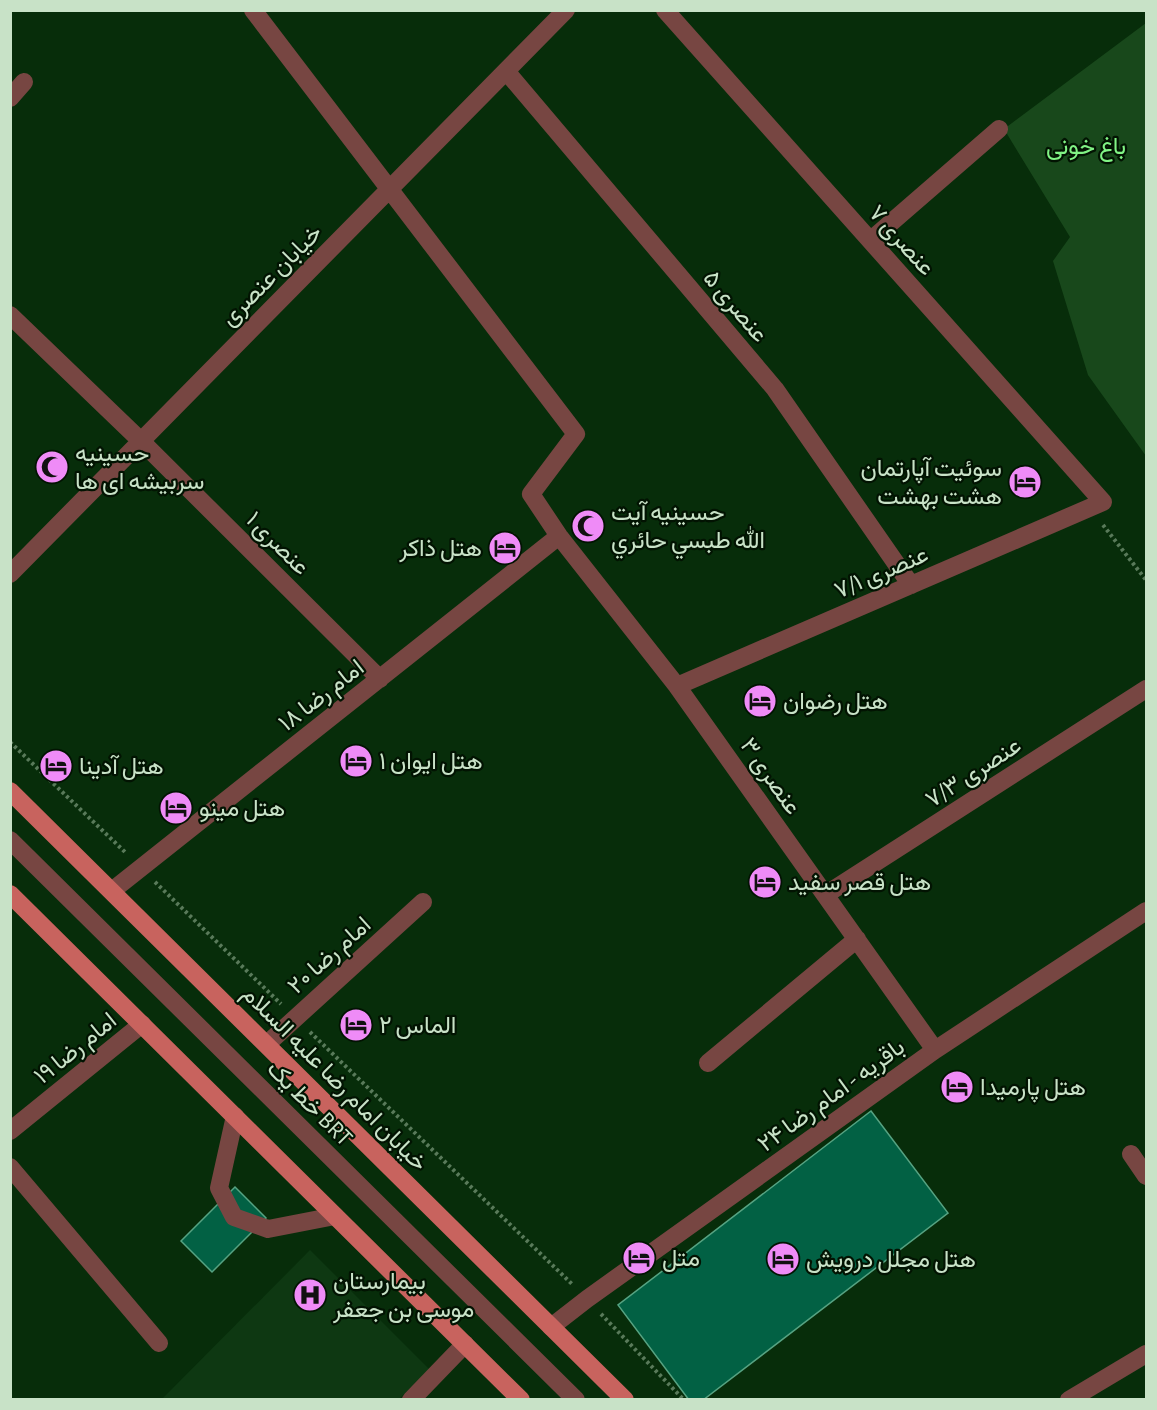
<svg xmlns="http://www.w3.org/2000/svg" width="1157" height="1410" font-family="'Alegreya Sans',Vazirmatn,sans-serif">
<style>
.built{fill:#0e3812}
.green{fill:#18481b}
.building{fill:#026144;stroke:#56a382;stroke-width:1.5}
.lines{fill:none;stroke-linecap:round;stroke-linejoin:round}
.path{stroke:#597a5a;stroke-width:4;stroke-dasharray:3 3;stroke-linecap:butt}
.minor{stroke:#774642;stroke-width:18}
.major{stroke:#c8635e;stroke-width:18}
.labels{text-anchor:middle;stroke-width:4.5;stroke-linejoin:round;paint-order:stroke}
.park-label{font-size:24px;fill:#81f485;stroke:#021302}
.street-label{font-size:24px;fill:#c8e2c7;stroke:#021302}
.poi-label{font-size:24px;fill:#c8e2c7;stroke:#021302;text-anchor:start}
</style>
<rect width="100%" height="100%" fill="#072d0a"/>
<path class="built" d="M310,1250L429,1369L399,1399L161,1400Z"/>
<path class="green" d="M1146,23V456L1088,375L1053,261L1070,237L1004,129Z"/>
<path class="building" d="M871,1111L948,1213L703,1400H689L618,1305Z
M235,1187L266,1218L212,1272L181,1241Z"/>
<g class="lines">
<path class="path" d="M1103,525L1146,580
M10,742L126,853
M155,882L281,1004
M310,1032L573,1285
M601,1314L684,1400"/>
<path class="minor" d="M253,10L576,434L531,494L559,536L677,686L935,1050
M665,10L1103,502L677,686
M506,71L775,389L911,585
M10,98L24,82
M871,240L999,129
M10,315L141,441L380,679
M10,574L566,10
M10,840L576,1400
M113,890L559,536
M825,895L1146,689
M267,1044L423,902
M708,1063L857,939
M235,1116L219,1188L234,1217L268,1229L335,1216
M10,1131L142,1024
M1131,1154L1146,1176
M10,1167L159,1343
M551,1327L587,1299L935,1050L1146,911
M411,1400L465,1344
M1069,1400L1146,1354"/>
<path class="major" d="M10,791L625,1400
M10,894L521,1400"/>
</g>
<defs>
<symbol id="mosque-disc" viewBox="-11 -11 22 22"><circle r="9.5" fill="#ef8bf7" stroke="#021302"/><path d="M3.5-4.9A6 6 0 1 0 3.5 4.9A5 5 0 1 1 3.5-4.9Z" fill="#111"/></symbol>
<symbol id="hotel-disc" viewBox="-11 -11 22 22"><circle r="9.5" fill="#ef8bf7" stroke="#021302"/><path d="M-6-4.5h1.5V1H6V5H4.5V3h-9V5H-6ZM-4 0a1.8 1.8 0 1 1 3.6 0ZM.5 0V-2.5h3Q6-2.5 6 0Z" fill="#111"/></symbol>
<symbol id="hospital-disc" viewBox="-11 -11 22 22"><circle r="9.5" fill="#ef8bf7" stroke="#021302"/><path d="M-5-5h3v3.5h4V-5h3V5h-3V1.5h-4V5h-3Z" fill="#111"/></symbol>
</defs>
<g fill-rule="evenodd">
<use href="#mosque-disc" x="33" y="448" width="38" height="38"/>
<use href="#hotel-disc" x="1006" y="463" width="38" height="38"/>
<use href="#mosque-disc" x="569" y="507" width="38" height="38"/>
<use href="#hotel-disc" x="486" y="529" width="38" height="38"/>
<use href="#hotel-disc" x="741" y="682" width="38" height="38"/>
<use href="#hotel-disc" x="337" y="742" width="38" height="38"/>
<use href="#hotel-disc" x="37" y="747" width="38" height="38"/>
<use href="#hotel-disc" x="157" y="789" width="38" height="38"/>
<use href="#hotel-disc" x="746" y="863" width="38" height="38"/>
<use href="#hotel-disc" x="337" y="1006" width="38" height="38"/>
<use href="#hotel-disc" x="938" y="1068" width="38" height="38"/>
<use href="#hotel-disc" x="620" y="1239" width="38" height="38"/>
<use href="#hotel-disc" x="764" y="1240" width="38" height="38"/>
<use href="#hospital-disc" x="291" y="1276" width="38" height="38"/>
</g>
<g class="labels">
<g class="park-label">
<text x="1086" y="154">باغ خونی</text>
</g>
<g class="street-label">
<text transform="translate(902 240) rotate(48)" y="8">عنصری ۷</text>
<text transform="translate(271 275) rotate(-45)" y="8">خیابان عنصری</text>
<text transform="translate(736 306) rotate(50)" y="8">عنصری ۵</text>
<text transform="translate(278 543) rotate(45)" y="8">عنصری ۱</text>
<text transform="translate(881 572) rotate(-23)" y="8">عنصری ۷/۱</text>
<text transform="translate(321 695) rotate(-38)" y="8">امام رضا ۱۸</text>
<text transform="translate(973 772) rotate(-33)" y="8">عنصری ۷/۳</text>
<text transform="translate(771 776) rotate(55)" y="8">عنصری ۳</text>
<text transform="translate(329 955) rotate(-42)" y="8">امام رضا ۲۰</text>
<text transform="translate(75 1048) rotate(-39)" y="8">امام رضا ۱۹</text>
<text transform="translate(335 1078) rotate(45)" y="8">خیابان امام رضا علیه السلام</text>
<text transform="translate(831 1095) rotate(-36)" y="8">باقریه - امام رضا ۲۴</text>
<text transform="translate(310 1103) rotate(45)" y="8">خط یک BRT</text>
</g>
<g class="poi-label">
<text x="75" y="461">حسینیه<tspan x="75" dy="28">سربیشه ای ها</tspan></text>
<text x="1002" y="476" text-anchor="end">سوئیت آپارتمان<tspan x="1002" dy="28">هشت بهشت</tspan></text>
<text x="611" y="520">حسينيه آيت<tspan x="611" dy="28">الله طبسي حائري</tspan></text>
<text x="482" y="556" text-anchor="end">هتل ذاکر</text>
<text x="783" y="709">هتل رضوان</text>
<text x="379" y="769">هتل ایوان ۱</text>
<text x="79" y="774">هتل آدینا</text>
<text x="199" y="816">هتل مینو</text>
<text x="788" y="890">هتل قصر سفید</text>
<text x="379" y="1033">الماس ۲</text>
<text x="980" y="1095">هتل پارمیدا</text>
<text x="662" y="1266">متل</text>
<text x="806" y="1267">هتل مجلل درویش</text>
<text x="333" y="1289">بیمارستان<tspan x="333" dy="28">موسی بن جعفر</tspan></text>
</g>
</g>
<rect width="1157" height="1410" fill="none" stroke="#c8e2c7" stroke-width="24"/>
</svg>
